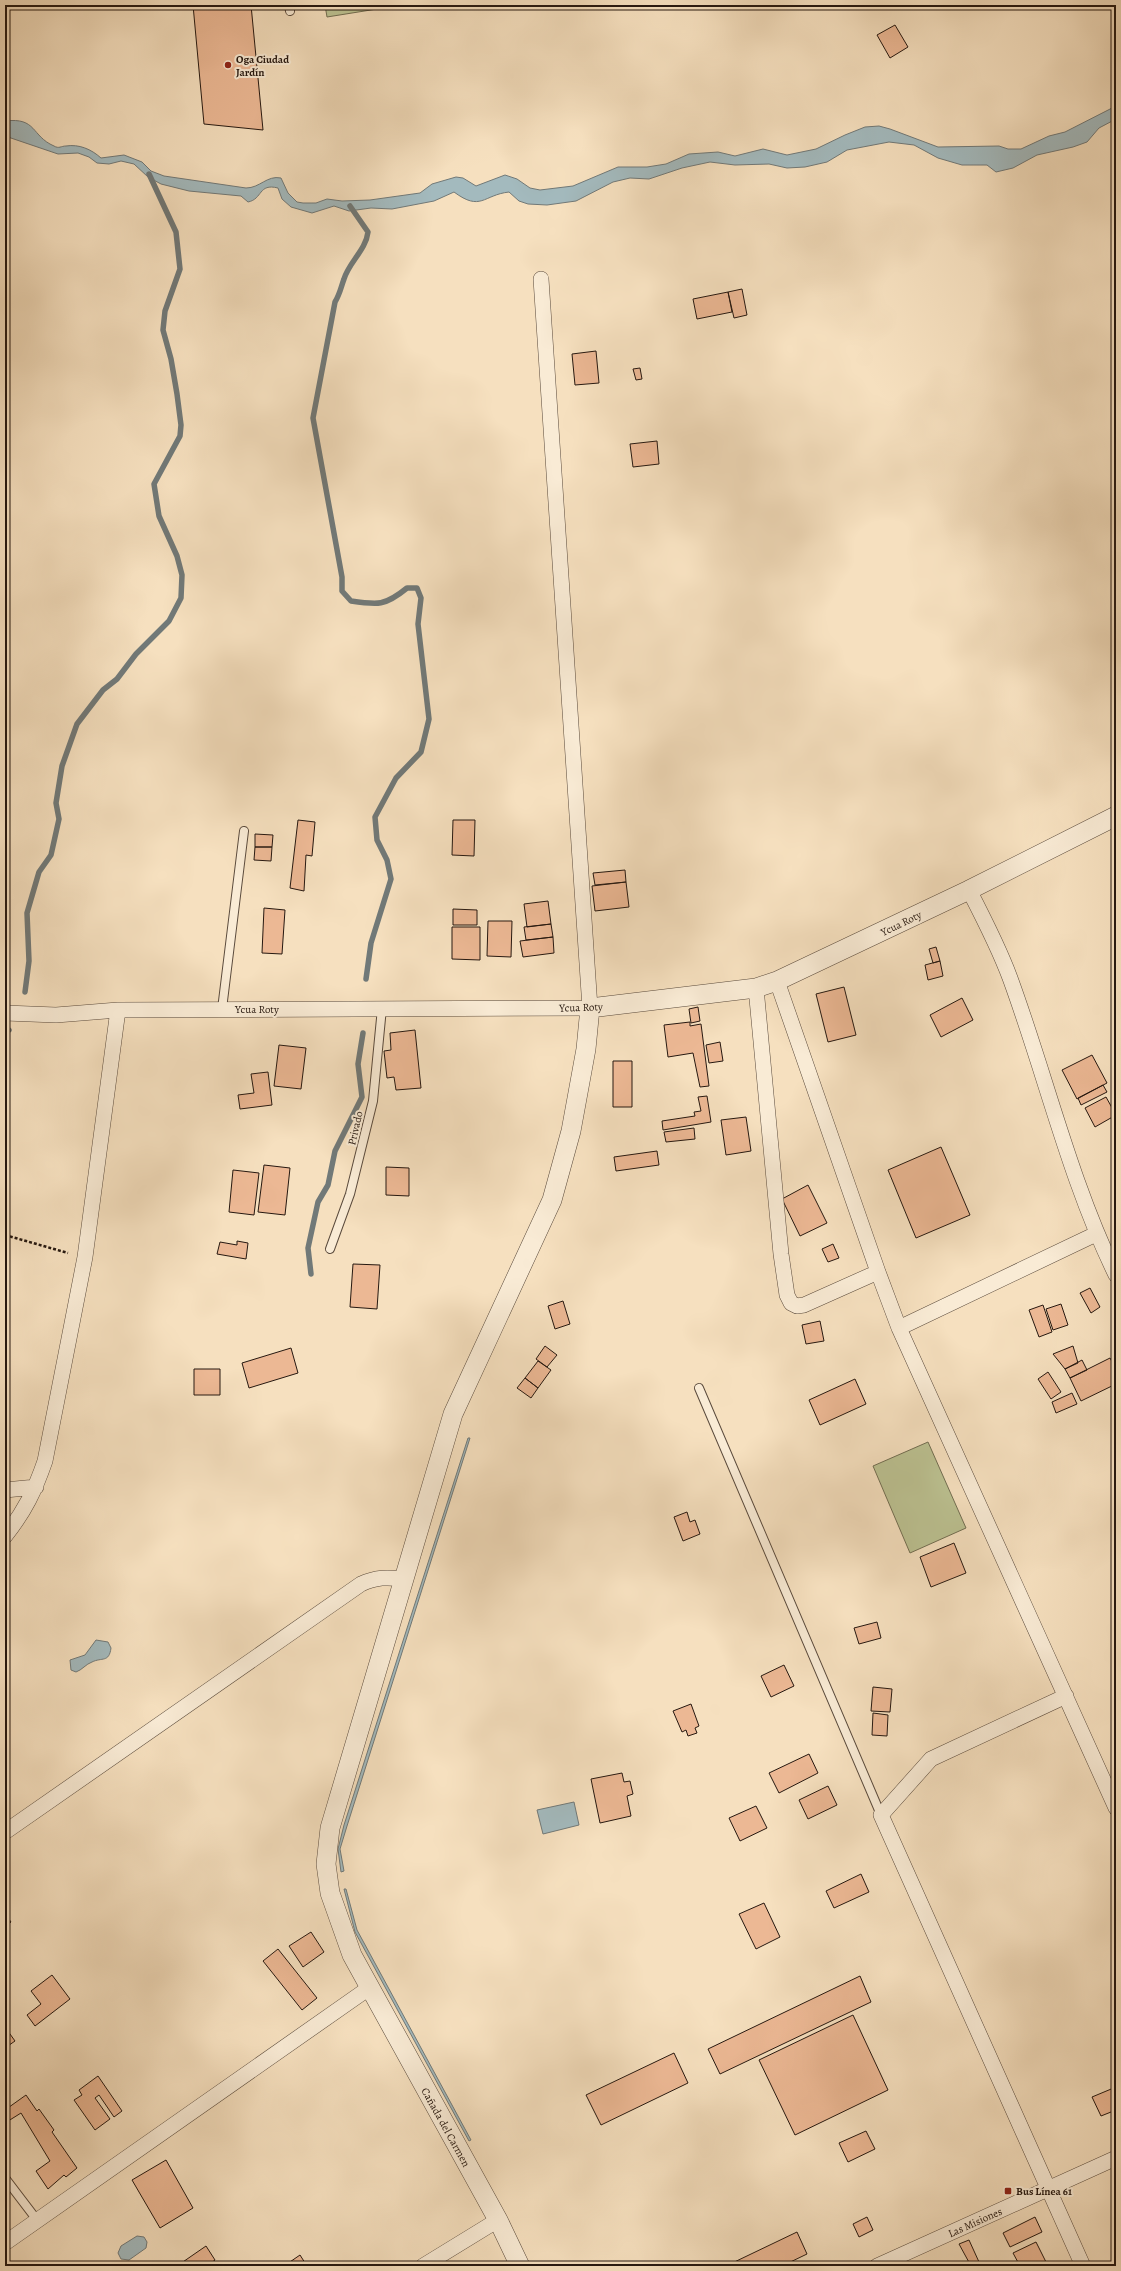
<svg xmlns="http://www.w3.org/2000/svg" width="1121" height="2271" font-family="Alegreya,serif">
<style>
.green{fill:#bcc292;stroke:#716d51}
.water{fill:#a3babe;stroke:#717978}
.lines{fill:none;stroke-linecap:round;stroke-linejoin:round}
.stream{stroke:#717978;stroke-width:5.5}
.building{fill:#ecb894;stroke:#261810}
.service-casing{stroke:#5a4a3c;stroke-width:10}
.minor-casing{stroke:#5a4a3c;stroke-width:16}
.tertiary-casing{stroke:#5a4a3c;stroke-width:20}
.path{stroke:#261810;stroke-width:2.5;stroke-dasharray:3 2;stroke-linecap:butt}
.service{stroke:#f9ebd5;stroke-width:8}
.minor{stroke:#f9ebd5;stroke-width:15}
.tertiary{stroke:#f9ebd5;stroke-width:19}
.poi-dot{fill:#8f2418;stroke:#f9ebd5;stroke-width:1.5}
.labels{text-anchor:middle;stroke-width:4;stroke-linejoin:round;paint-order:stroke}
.poi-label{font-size:11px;font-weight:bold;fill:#261810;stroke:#f9ebd5;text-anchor:start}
.street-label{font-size:11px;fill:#261810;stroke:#f9ebd5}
</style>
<rect width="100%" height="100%" fill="#f6e0bf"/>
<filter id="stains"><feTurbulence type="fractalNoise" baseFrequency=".005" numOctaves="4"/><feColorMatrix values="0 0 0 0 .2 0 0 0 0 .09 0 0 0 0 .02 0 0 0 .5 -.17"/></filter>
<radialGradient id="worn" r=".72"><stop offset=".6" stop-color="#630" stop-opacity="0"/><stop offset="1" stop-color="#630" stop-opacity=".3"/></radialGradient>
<path class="green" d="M325,5H402L327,17Z
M928,1442L966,1528L910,1553L873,1466Z"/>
<path class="water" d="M1116,106V119L1099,128L1087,142L1073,147L1037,155L1013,168L996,172L987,165H962L938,158L914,145L889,142L847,150L827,162L805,167L787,168L769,164L735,165L710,162L682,168L649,179L630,178L613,182L576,201L547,205L528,204L519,201L509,192C483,195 481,212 454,192L434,201L392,209L371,208L349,211L334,206L312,213L291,207L282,199L278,188C258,183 263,199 248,202L241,196L189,191L161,184L148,177L134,164L121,161L109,164L97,163L89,157L78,153L58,154L5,136V121C37,117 31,136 54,146C59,149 61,146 66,146C79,144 91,149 101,158L124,155L142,162L151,171L164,176L246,188C260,188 267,175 281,178L288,193L297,202L303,203H316L327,199L342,201L370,200L420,193L432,184L456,177L463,178L476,186L505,175L517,179L530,188L540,190L573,186L618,167H647L666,164L689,154L718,152L735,156L763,149L787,155L816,149L845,135L865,127L879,126L890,129L938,147L999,146L1008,149H1021L1049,136L1065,132Z
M468,1438H470L347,1826L340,1849L344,1871L341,1872L338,1849L344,1825Z
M96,1640L108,1642L111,1648C109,1663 102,1657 92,1662C86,1664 82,1670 76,1672L71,1670L70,1660L85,1655Z
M574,1802L579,1825L543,1834L537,1810Z
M344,1889H346L357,1930L471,2140L469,2141L355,1932Z
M137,2236L144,2237L147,2242L146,2248L129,2260L121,2259L118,2253L121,2246Z"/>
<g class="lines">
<path class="stream" d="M350,206L368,232C366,250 349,262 344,279C341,287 340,294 335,302L313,418L342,577V591L351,601C378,605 385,606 407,588H417L421,598L418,624L429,719L421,752L396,778L375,817L377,840L387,860L391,879L371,943L366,979
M25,992L29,961L27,913L39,872L51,855L59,819L56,803L62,766L77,724L103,690L117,679L136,654L169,621L181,598L182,575L177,556L159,516L154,484L180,436L181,425L177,394L171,359L163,330L165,311L180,269L176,232L149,174
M5,1032L9,1030
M311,1274L308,1248L318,1202L328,1185L335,1151L362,1097L358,1064L363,1033"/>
</g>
<path class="building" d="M193,5H251L263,130L204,124Z
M895,25L908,47L890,58L877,35Z
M742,289L747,315L734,318L728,292Z
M728,292L732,312L697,319L693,299Z
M596,351L599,383L575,385L572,354Z
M640,368L642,379L636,380L633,369Z
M657,441L659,464L633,467L630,444Z
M298,820L315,822L312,856L306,855L304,891L290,888Z
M453,820H475L474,856L452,855Z
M255,834L273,835L272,847H255Z
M255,847H272L271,861L254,860Z
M625,870L626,882L595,885L593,873Z
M626,882L629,907L595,911L592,886Z
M548,901L551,924L527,927L524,904Z
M264,908L285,910L282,954L262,953Z
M453,909L477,910V925H453Z
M488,921H512L511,957L487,956Z
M551,924L553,937L526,940L524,927Z
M452,927H480V960L452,959Z
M553,937L554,953L523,957L520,941Z
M936,947L940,961L933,963L929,949Z
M940,961L943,976L928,980L925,965Z
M844,987L856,1035L828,1042L816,994Z
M962,998L973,1020L941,1037L930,1015Z
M698,1007L700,1021L691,1023L689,1009Z
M690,1022V1026L701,1024L709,1086L700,1087L693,1053L668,1057L664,1025Z
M415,1030L421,1088L396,1090L394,1077L387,1078L384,1051L391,1050L390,1033Z
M720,1042L723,1061L709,1063L706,1045Z
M279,1045L306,1048L301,1089L274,1086Z
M1092,1055L1107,1083L1077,1099L1062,1070Z
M613,1061H632V1107H613Z
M268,1072L272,1105L240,1109L238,1095L254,1093L251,1074Z
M1103,1085L1107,1092L1081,1105L1078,1098Z
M707,1096L711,1122L663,1130L662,1121L695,1116L694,1112L701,1111L698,1097Z
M1106,1097L1116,1115L1095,1127L1085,1108Z
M746,1117L751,1151L726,1155L721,1120Z
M694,1128L695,1139L666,1142L664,1132Z
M941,1147L970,1215L916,1238L888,1170Z
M657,1151L659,1165L616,1171L614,1157Z
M264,1165L290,1168L285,1215L258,1212Z
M386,1167L409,1168V1196L386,1195Z
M233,1170L259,1173L254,1215L229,1212Z
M808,1185L827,1223L800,1236L782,1199Z
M237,1241L248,1243L246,1259L217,1254L220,1242L237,1245Z
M833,1244L839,1258L828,1262L822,1249Z
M353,1264L380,1265L377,1309L350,1307Z
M1090,1288L1100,1307L1091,1313L1080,1293Z
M563,1301L570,1324L555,1329L548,1306Z
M1061,1304L1068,1325L1053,1330L1046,1309Z
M1043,1305L1052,1332L1039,1337L1029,1310Z
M820,1321L824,1341L806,1344L802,1325Z
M545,1346L557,1355L547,1367L536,1359Z
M1073,1346L1078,1363L1065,1369L1053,1354Z
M291,1348L298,1373L249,1388L242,1363Z
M1110,1358L1116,1369V1384L1081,1401L1070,1378Z
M1082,1360L1087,1370L1070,1378L1065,1369Z
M538,1361L551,1370L538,1388L525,1378Z
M194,1369H220V1395H194Z
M1048,1372L1061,1392L1051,1399L1038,1379Z
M525,1378L538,1388L531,1398L517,1388Z
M855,1379L866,1404L820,1425L809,1400Z
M1072,1393L1077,1404L1056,1413L1052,1402Z
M687,1512L690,1522L695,1520L700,1534L683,1541L674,1517Z
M954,1543L966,1573L931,1587L920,1557Z
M877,1622L881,1638L859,1644L854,1628Z
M784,1665L794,1686L771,1697L761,1676Z
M873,1687L892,1689L890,1712L871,1711Z
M691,1704L699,1726L695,1728L697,1733L688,1736L686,1730L682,1732L673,1711Z
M873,1713L888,1715L887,1736L872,1735Z
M809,1754L818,1773L779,1793L769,1773Z
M622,1773L624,1782L630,1781L633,1794L627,1796L631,1816L600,1823L591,1779Z
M828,1786L837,1805L808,1819L799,1800Z
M756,1806L767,1828L740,1841L729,1818Z
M861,1874L869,1892L834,1908L826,1891Z
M764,1903L780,1937L756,1949L739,1914Z
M5,1914L11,1922L5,1927Z
M311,1932L324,1952L303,1967L289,1946Z
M278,1949L317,1998L302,2010L263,1961Z
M52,1975L70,1999L35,2026L27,2015L41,2004L31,1991Z
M860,1976L871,2002L720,2074L708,2049Z
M853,2015L888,2090L795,2135L759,2060Z
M5,2027L15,2041L5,2048Z
M674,2053L688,2083L601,2125L586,2095Z
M98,2076L122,2111L114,2117L99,2095L95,2098L110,2119L95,2130L74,2100L82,2095L79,2090Z
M1116,2087V2110L1101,2116L1092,2097Z
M26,2095L37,2111L39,2109L54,2130L52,2132L77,2168L66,2177L64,2175L48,2189L36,2171L50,2161L21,2113L5,2123V2110Z
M866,2131L875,2149L848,2162L839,2143Z
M166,2160L193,2208L160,2228L132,2180Z
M867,2217L873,2230L859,2237L853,2224Z
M1035,2217L1042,2232L1010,2247L1003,2233Z
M797,2232L807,2254L782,2266H726Z
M969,2240L979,2262L971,2266L959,2244Z
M1036,2242L1047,2264L1020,2266L1013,2253Z
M206,2246L215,2260L207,2266H177Z
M300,2255L307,2266H284Z"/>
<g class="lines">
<defs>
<path id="service" d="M289,5L290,11
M222,1009L244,831
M330,1249L350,1194L373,1101L382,1008
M699,1388L881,1815
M5,2178L37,2220"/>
<path id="minor" d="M969,890C984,919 999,948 1010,978C1046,1076 1070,1181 1116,1275
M777,981L878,1272L899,1328L1116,1808
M756,988L781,1254L787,1295L791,1303L797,1306L804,1305L878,1272
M5,1013L56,1015L118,1010L590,1008L541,279
M899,1328L1096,1234
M5,1490L36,1487
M5,1536C25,1511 35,1490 45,1461L85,1257L118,1010
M1066,1696L931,1759L881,1815L1083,2266
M5,1832L361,1584C376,1577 387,1577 404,1579
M5,2243L369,1988
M423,2266L498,2220
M877,2266L1116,2158"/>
<path id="tertiary" d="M520,2266L498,2220L352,1955L330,1893L326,1864L330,1828L453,1414L552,1200L571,1131L586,1049L590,1008L756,988L777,981L969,890L1116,816"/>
</defs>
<use href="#service" class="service-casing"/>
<use href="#minor" class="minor-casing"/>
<use href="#tertiary" class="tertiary-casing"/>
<path class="path" d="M5,1235L68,1253"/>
<use href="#service" class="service"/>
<use href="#minor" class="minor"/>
<use href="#tertiary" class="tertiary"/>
</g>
<g class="poi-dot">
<circle cx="228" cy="65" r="4"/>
<rect x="1004" y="2187" width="8" height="8" rx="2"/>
</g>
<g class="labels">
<g class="poi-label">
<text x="236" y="63">Oga Ciudad<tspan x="236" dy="13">Jardín</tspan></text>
<text x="1016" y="2195">Bus Línea 61</text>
</g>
<g class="street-label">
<text transform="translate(901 923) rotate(-26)" y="4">Ycua Roty</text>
<text transform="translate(581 1007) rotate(-2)" y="4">Ycua Roty</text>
<text x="257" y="1013">Ycua Roty</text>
<text transform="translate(355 1128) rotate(-77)" y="4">Privado</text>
<text transform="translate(446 2127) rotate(61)" y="4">Cañada del Carmen</text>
<text transform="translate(975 2222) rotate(-24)" y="4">Las Misiones</text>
</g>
</g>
<rect width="1121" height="2271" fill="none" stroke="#f6e0bf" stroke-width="20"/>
<rect x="6" y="6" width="1109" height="2259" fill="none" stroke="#261810" stroke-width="2"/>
<rect x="10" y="10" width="1101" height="2251" fill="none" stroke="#261810"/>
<rect width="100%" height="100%" filter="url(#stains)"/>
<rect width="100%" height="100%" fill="url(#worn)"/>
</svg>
